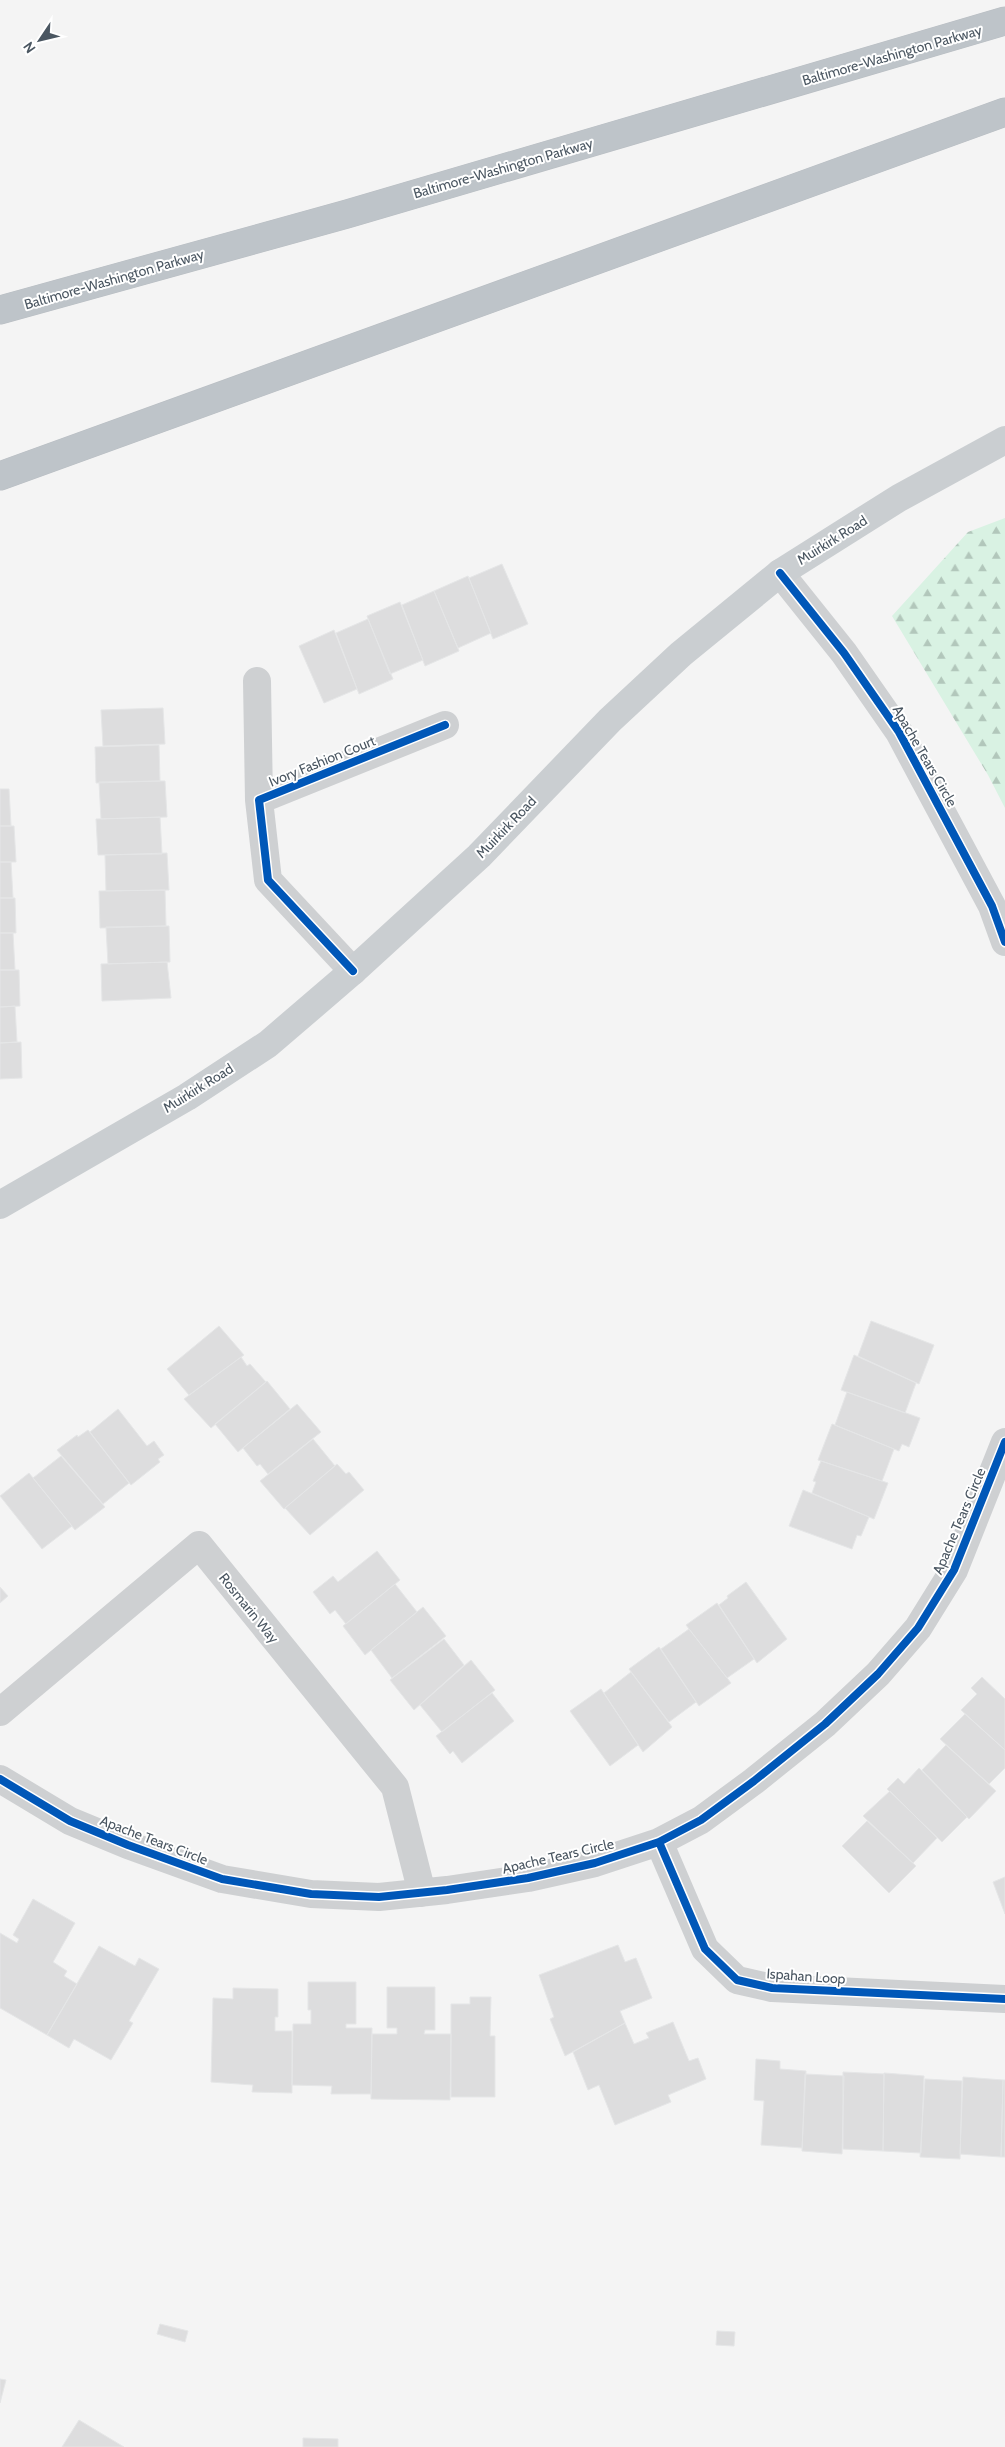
<svg xmlns="http://www.w3.org/2000/svg" width="1005" height="2447" font-family="Cabin,sans-serif">
<style>
.forest{fill:url(#forest-firs)}
.building{fill:#ddddde;stroke:#e5e6e7}
.lines{fill:none;stroke-linecap:round;stroke-linejoin:round}
.highway-casing{stroke:#b9bec3;stroke-width:29}
.minor{stroke:#ced0d2;stroke-width:28}
.major{stroke:#caced1;stroke-width:28}
.highway{stroke:#bec4c9;stroke-width:28}
.cycleway-casing{stroke:#fff;stroke-width:11}
.cycleway{stroke:#0057b8;stroke-width:8}
.labels{text-anchor:middle;stroke-width:4;stroke-linejoin:round;paint-order:stroke}
.street-label{font-size:14px;fill:#4a5661;stroke:#fff}
</style>
<defs>
<pattern id="forest-firs" width="22" height="20" patternUnits="userSpaceOnUse" patternTransform="scale(1.25)"><rect width="22" height="20" fill="#d9f2e3"/><path d="M5 1l3.5 6h-7zM16 11l3.5 6h-7z" fill="#b2c7bb"/></pattern>
</defs>
<rect width="100%" height="100%" fill="#f4f4f4"/>
<path class="forest" d="M1005,518V808L988,775L892,616L968,532Z"/>
<path class="building" d="M502,564L528,624L493,639L469,578Z
M468,576L491,633L458,648L434,591Z
M434,591L459,651L425,666L402,605Z
M400,602L423,660L390,674L367,616Z
M368,619L393,679L359,694L336,633Z
M334,630L357,689L324,703L299,646Z
M163,708L165,744L103,746L101,710Z
M159,745L160,781L96,783L95,747Z
M160,781H165L167,817L101,819L99,782Z
M0,789H9L11,826H0Z
M160,817L162,854L98,855L96,819Z
M0,826H14L16,862H0Z
M167,853L169,890L106,891L105,855Z
M0,862H11L13,898H0Z
M165,890L166,926L100,928L99,891Z
M0,898H15L16,933H0Z
M166,926H169L170,962L108,964L106,927Z
M0,933H13L15,970H0Z
M167,962L171,998L102,1001L101,964Z
M0,970H19L20,1006L0,1007Z
M15,1006L17,1042L0,1043V1007Z
M21,1042L22,1078L0,1079V1043Z
M871,1321L934,1345L919,1384L858,1356Z
M219,1326L244,1355L189,1395L167,1369Z
M854,1355L916,1383L905,1413L841,1390Z
M241,1357L247,1366L250,1364L266,1382L211,1428L184,1399Z
M267,1381L290,1409L238,1452L215,1424Z
M847,1392L920,1418L909,1447L902,1444L899,1451L835,1425Z
M297,1404L321,1432L268,1474L260,1464L257,1466L243,1448Z
M118,1409L147,1446L154,1441L164,1455L158,1459L160,1462L131,1485L90,1432Z
M832,1424L894,1449L882,1481L818,1460Z
M88,1430L129,1483L103,1504L57,1450L77,1435L78,1437Z
M313,1439L335,1466L284,1509L260,1481Z
M61,1456L105,1507L75,1530L33,1478Z
M821,1461L888,1483L874,1519L812,1493L816,1482L813,1481Z
M337,1464L346,1474L349,1472L364,1490L310,1535L285,1508Z
M29,1473L72,1526L42,1549L0,1496Z
M803,1490L869,1517L861,1536L857,1535L852,1549L789,1526Z
M377,1551L400,1580L346,1624L335,1610L330,1614L313,1592L333,1576L338,1582Z
M746,1582L787,1639L757,1663L719,1605L728,1598L727,1596Z
M395,1584L417,1612L365,1655L343,1626Z
M0,1587L8,1596L0,1603Z
M717,1603L754,1659L727,1678L686,1625Z
M423,1607L446,1636L392,1678L371,1650Z
M689,1629L731,1683L699,1706L661,1649Z
M444,1639L464,1665L414,1710L390,1680Z
M659,1647L696,1702L669,1722L629,1669Z
M471,1660L495,1690L442,1732L420,1705Z
M631,1672L672,1727L643,1752L604,1693Z
M982,1677L1005,1699V1750L961,1710L977,1694L971,1688Z
M601,1689L638,1745L610,1766L570,1711Z
M492,1693L514,1721L462,1763L453,1751L450,1754L436,1736Z
M965,1714L1005,1750V1768L989,1784L940,1739Z
M946,1745L996,1791L969,1819L922,1770Z
M919,1768L967,1817L942,1842L887,1789L898,1778L904,1784Z
M890,1791L937,1838L913,1863L863,1816Z
M867,1821L916,1866L889,1893L842,1846Z
M1005,1877V1914L993,1882Z
M33,1899L75,1923L53,1962L67,1971L64,1976L77,1984L47,2035L0,2008V1933L17,1943L19,1939L13,1935Z
M618,1945L625,1962L636,1958L652,1998L620,2011L625,2023L565,2056L550,2019L554,2017L539,1975Z
M99,1946L135,1966L139,1958L159,1969L129,2021L133,2023L111,2060L74,2039L69,2048L47,2035Z
M308,1982H356V2024H346V2028H372L371,2094H331L332,2086L292,2085L293,2024H311V2010H308Z
M387,1987H435V2030H425L424,2034H451L450,2100L371,2099L372,2034H397V2028H387Z
M233,1988L278,1989V2017H275V2031H292V2093L252,2092L253,2085L211,2082L213,1998L233,1999Z
M470,1997H491L490,2036H495V2097H451V2004H470Z
M673,2022L689,2061L698,2058L706,2079L668,2095L671,2102L615,2125L599,2085L588,2090L573,2052L625,2023L634,2044L649,2038L646,2033Z
M756,2059L780,2061V2069L806,2071L802,2148L761,2145L764,2101L754,2100Z
M843,2072L884,2074L883,2151L843,2149Z
M884,2073L924,2076L921,2153L883,2151Z
M805,2074L844,2076L842,2154L802,2151Z
M963,2077L1003,2080L1001,2157L960,2154Z
M925,2079L962,2081L960,2159L920,2157Z
M1003,2080H1005V2157H1001Z
M160,2324L188,2331L185,2342L157,2334Z
M717,2331L735,2332L734,2346L716,2345Z
M0,2379L6,2380L0,2403Z
M79,2420L124,2447H62Z
M303,2438L338,2439V2447H303Z"/>
<g class="lines">
<defs>
<path id="highway" d="M0,310L347,214L1005,21
M0,476L1005,112"/>
</defs>
<use href="#highway" class="highway-casing"/>
<path class="minor" d="M780,573L844,653L899,732L992,906L1005,942
M257,681L259,800
M353,971L268,880L259,800L445,725
M0,1712L199,1545L395,1787L422,1893
M0,1779L70,1821L128,1845L222,1879L311,1894L379,1897L447,1890L528,1878L595,1863L659,1842L701,1820L754,1781L825,1724L878,1674L918,1628L954,1570L1005,1442
M659,1842L705,1949L737,1980L772,1988L1005,1999"/>
<path class="major" d="M0,1205L187,1097L268,1044L353,971L479,856L610,720L681,654L780,573L899,498L1005,440"/>
<use href="#highway" class="highway"/>
<defs>
<path id="cycleway" d="M780,573L844,653L899,732L992,906L1005,942
M353,971L268,880L259,800L445,725
M0,1779L70,1821L128,1845L222,1879L311,1894L379,1897L447,1890L528,1878L595,1863L659,1842L701,1820L754,1781L825,1724L878,1674L918,1628L954,1570L1005,1442
M659,1842L705,1949L737,1980L772,1988L1005,1999"/>
</defs>
<use href="#cycleway" class="cycleway-casing"/>
<use href="#cycleway" class="cycleway"/>
</g>
<g class="labels">
<g class="street-label">
<text transform="translate(892 55) rotate(-16)" y="5">Baltimore-Washington Parkway</text>
<text transform="translate(503 168) rotate(-16)" y="5">Baltimore-Washington Parkway</text>
<text transform="translate(114 279) rotate(-16)" y="5">Baltimore-Washington Parkway</text>
<text transform="translate(832 540) rotate(-32)" y="5">Muirkirk Road</text>
<text transform="translate(925 756) rotate(60)" y="5">Apache Tears Circle</text>
<text transform="translate(322 761) rotate(-22)" y="5">Ivory Fashion Court</text>
<text transform="translate(506 827) rotate(-46)" y="5">Muirkirk Road</text>
<text transform="translate(198 1088) rotate(-32)" y="5">Muirkirk Road</text>
<text transform="translate(959 1521) rotate(-67)" y="5">Apache Tears Circle</text>
<text transform="translate(249 1608) rotate(51)" y="5">Rosmarin Way</text>
<text transform="translate(154 1840) rotate(21)" y="5">Apache Tears Circle</text>
<text transform="translate(558 1856) rotate(-13)" y="5">Apache Tears Circle</text>
<text transform="translate(806 1976) rotate(4)" y="5">Ispahan Loop</text>
</g>
</g>
<g transform="translate(40 40) rotate(235)" stroke="#ffffff" stroke-width="4" paint-order="stroke">
<path d="M0-4L9 19L0 12L-9 19Z" fill="#4a5661"/>
<text y="-8" font-size="14" font-weight="bold" text-anchor="middle" fill="#4a5661">N</text>
</g>
</svg>
